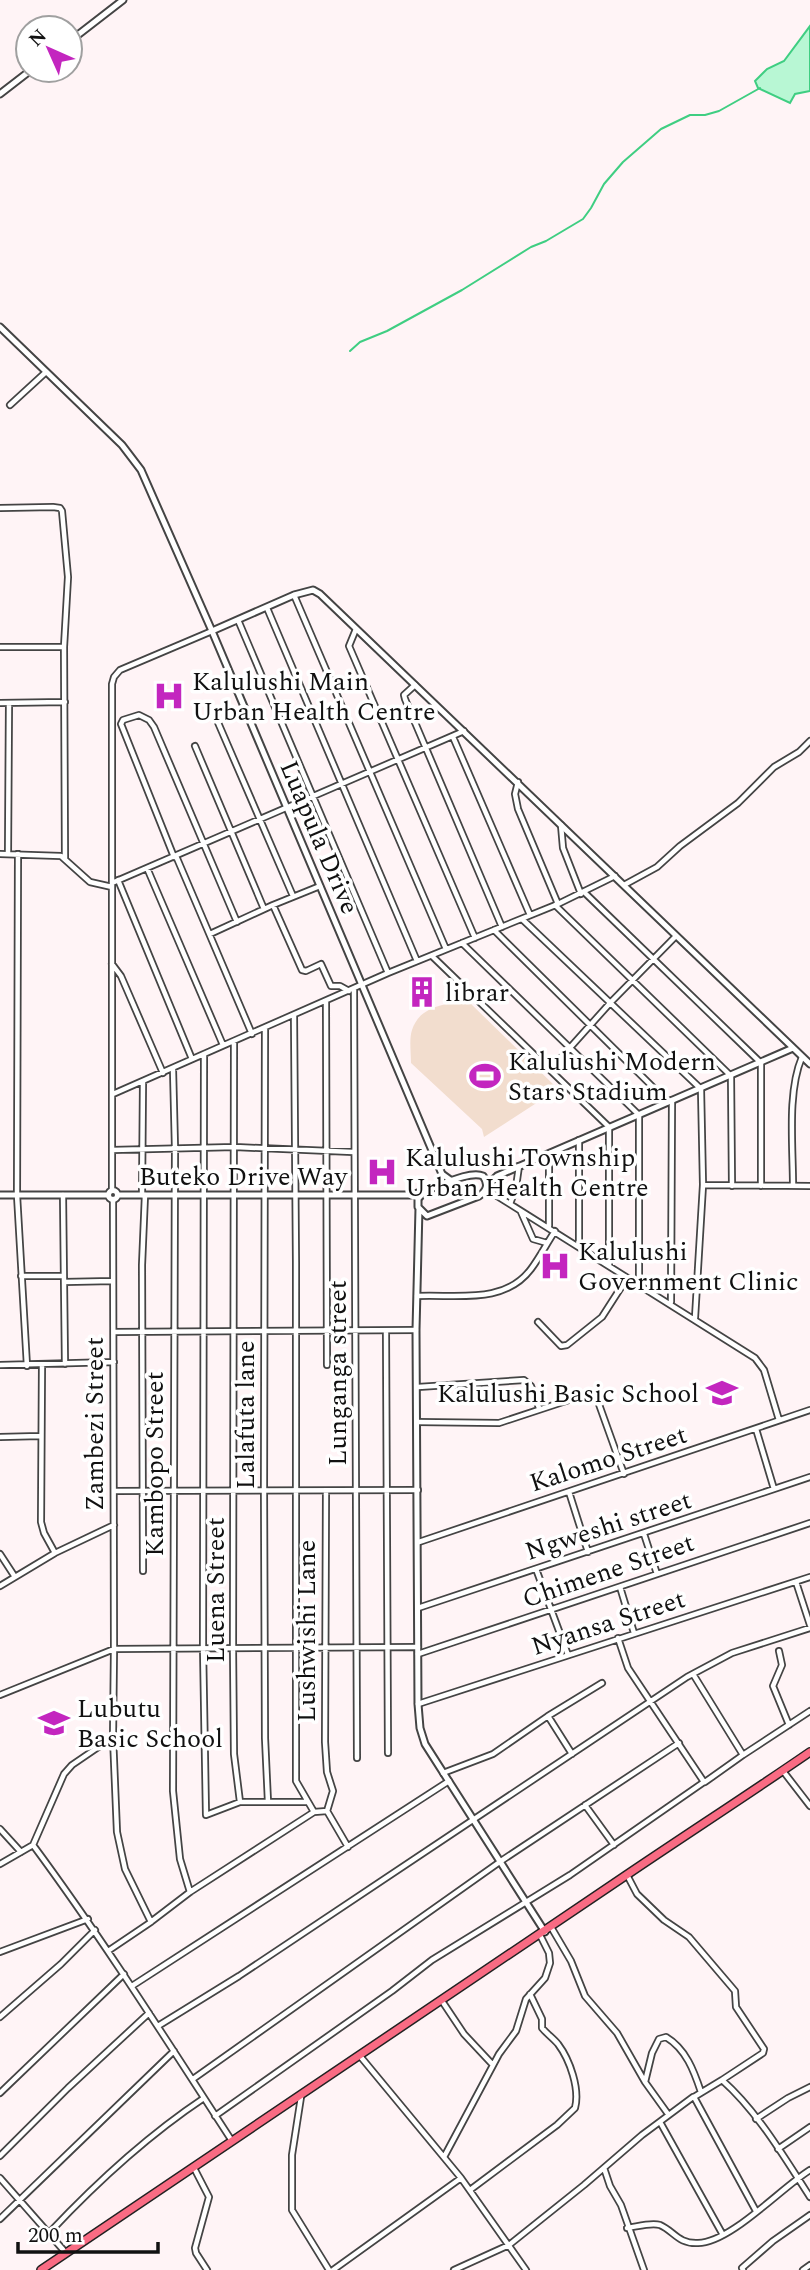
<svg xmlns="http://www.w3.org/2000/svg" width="810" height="2270" font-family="Spectral,serif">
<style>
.pitch{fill:#f2ddce}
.water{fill:#b8f7d4;stroke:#3fce82;stroke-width:2}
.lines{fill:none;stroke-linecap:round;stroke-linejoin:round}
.stream{stroke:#3fce82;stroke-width:2}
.minor-casing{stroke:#444;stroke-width:8}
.tertiary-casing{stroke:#444;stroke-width:9}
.primary-casing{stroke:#222;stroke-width:10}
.minor{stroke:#fff;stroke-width:4.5}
.tertiary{stroke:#fff;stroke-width:5}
.primary{stroke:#f96b83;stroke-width:7}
.labels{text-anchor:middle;stroke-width:7;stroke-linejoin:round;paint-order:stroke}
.poi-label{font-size:26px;fill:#111;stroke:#fff;text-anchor:start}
.street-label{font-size:26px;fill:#111;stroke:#fff}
</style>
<rect width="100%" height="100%" fill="#fff4f6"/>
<path class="pitch" d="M468,1001L558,1089L484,1137L482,1129L411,1063C411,1053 409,1039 412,1030C420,1005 447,1004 468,1001Z"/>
<path class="water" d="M810,26V91L795,94L790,103L758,88L755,81L767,69L784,61Z"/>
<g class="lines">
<path class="stream" d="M350,351L360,342L387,331L462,290L531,247L546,241L583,219L591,208L604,184L623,162L661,129L690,115H705L719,111L760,88"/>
<defs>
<path id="minor" d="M10,405L46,372
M0,508L53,507L60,508L62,511L68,577L64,647
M294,595L446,949
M267,608L417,961
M238,620L388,973
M356,629L349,646L475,938
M0,647H64L65,859
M415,685L404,695L405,699L502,927
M0,703L65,702
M213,711L293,896
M453,737L530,915
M195,746L264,909
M518,782L515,794L518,809L558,904
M561,825L563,848L581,894
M0,854L61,856L90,882L112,887
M8,854L9,703
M18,854L17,1195L27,1366
M176,856L252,1034
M174,857L121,724L123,720L139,715L149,720L154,727L237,922
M147,868L223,1045
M118,880L192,1059
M112,883L464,731
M624,885L657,867L680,846L738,803L774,767L799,752L810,741
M584,892L761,1063V1186
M273,905L302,970L306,971L321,964L331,986H340L349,991
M555,905L731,1076L732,1186
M522,919L701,1089L703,1185L695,1318
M494,930L668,1102
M210,934L273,905L320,886
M462,943L639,1115V1285
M432,956L609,1127V1265
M112,964L121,976L163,1073
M354,989L357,1758
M326,1002L327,1365
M294,1016L296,1262V1781L314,1812
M265,1028L264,1490L265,1738L268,1802
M234,1041L233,1648L234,1754L240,1802
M204,1055L203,1647L206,1815L240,1802H307
M173,1069L175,1148L173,1791L180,1859L190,1892
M550,1070L611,1002L676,936
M113,1094L388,973L558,904L615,876
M579,1140V1245
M112,1150L235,1147L353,1152
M549,1154V1226
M703,1185L810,1186
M793,1185C793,1146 787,1092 802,1057
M486,1189L755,1358L764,1370L779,1420
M112,1190V684L114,677L120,670L212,631
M63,1195L64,1282L113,1281
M142,1195L143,1082
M113,1199L114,1649L418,1647
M510,1204L516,1187L519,1166
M521,1212L533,1239L547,1243
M21,1276H63
M64,1282L65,1364
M417,1296C457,1294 504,1305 531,1269C540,1257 547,1243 555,1231
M671,1302L672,1100
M538,1322L561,1346L567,1345L602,1317L627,1278
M386,1331L388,1753
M114,1332L416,1330
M0,1365L114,1362
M42,1365L41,1522L44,1533L55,1553
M418,1387L524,1380L531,1386L539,1408
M417,1422L499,1423L590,1393L596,1396L624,1474
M756,1429L774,1489
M0,1437L40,1436
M114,1491L418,1490
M326,1491L325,1742L327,1772L333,1791L327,1811
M569,1492L588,1552
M644,1534L657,1574
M419,1542L810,1410
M0,1554L15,1577
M536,1569L568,1655
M143,1571L142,1265L145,1195
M796,1582L810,1625
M0,1586L55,1553L114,1525
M620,1587L634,1633
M418,1608L810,1477
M779,1651L782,1665L773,1686L789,1725
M418,1654L810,1523
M693,1674L743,1755L705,1782
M0,1695L114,1649L113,1737L117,1832L125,1869L151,1922L108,1951
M418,1704L810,1577
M548,1716L572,1754
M113,1737L72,1765L64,1774L33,1845C104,1941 167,2041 232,2141
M743,1755L810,1711
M783,1771L810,1806
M443,1773L493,1754L548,1716L602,1683
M585,1805L614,1845
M0,1829L21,1852
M0,1864L33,1845
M627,1875L637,1894L664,1920L689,1937L735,1991L736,2007L764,2049L763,2053L722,2080
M152,1921L190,1892L314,1812L327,1811L348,1847
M551,1927L571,1961L585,1996L617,2033L645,2082
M0,1952L88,1919
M132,1986L449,1781
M442,2001L464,2034L493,2065
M0,2017L61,1964L95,1930
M158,2026L239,1976L687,1677L732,1653L810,1628
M360,2056L461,2178L526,2270
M193,2079L501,1861L679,1743
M0,2093L124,1974
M301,2097L292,2155V2210L329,2270
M668,2114L645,2082L652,2053L659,2039L666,2037C686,2049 694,2071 701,2092
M215,2116L392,1991L432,1960L570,1875L704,1782L628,1668L618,1638
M756,2119L788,2098L810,2087
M660,2122L723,2235
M778,2149L810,2127
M0,2156L68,2088L149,2013
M444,2157L499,2054L516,2031L526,1999L545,1978L550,1963L549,1953L540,1935
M194,2168L209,2197L195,2248L196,2253L207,2270
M604,2168L610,2186L621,2205L644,2270
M0,2178L66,2253
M470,2190L557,2125L575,2108C580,2089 570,2060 558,2044C553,2038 547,2034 542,2028V2019L530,1994
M756,2211L694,2097L722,2080C758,2112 784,2157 810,2197
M0,2219L174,2051
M627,2228C636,2227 651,2222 660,2225C674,2231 678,2244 698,2243C730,2243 781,2188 810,2170
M50,2232C97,2182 147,2136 204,2098
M333,2270L461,2178
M454,2270L509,2245L584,2185L642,2135L693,2097
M743,2270L742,2268L773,2241L810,2215
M803,2270L810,2265"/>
<path id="tertiary" d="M70,41L123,0
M0,94L31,70
M0,327L122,445L141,470L212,631L442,1174L453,1182
M212,631L294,595L313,590L320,594L810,1064
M487,1185L497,1176L793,1048
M108.5 1195a4.5 4.5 0 1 1 9 0a4.5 4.5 0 1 1-9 0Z
M0,1195H108
M118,1195H410C429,1192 468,1169 483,1176C489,1184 487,1191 479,1196L427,1216L418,1207V1199L423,1193
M419,1208L416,1330L418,1704L420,1728L425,1744L545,1932"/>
<path id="primary" d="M41,2270C236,2139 431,2008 625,1876C687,1834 749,1794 810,1752"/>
</defs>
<use href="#minor" class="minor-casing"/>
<use href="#tertiary" class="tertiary-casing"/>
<use href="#primary" class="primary-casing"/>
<use href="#minor" class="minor"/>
<use href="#tertiary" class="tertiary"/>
<use href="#primary" class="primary"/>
</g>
<defs>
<symbol id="hospital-bare" viewBox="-9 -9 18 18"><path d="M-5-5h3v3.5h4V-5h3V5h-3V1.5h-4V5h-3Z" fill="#c326bf" stroke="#fff" stroke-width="2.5" paint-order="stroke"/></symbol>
<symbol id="building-bare" viewBox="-9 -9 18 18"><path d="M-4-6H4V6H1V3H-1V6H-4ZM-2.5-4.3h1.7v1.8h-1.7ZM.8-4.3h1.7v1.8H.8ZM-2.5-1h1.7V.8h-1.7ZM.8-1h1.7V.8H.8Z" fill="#c326bf" stroke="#fff" stroke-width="2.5" paint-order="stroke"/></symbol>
<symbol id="stadium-bare" viewBox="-9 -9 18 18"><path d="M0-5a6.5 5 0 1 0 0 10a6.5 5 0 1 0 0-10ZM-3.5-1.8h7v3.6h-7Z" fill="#c326bf" stroke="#fff" stroke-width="2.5" paint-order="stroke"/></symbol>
<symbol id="school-bare" viewBox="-9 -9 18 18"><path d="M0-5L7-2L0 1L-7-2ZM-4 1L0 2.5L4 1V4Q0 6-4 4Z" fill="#c326bf" stroke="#fff" stroke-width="2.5" paint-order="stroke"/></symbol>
</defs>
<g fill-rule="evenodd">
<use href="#hospital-bare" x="147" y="674" width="44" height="44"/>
<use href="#building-bare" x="400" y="970" width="44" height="44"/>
<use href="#stadium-bare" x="463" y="1054" width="44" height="44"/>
<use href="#hospital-bare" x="360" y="1150" width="44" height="44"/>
<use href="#hospital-bare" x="533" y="1244" width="44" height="44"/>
<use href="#school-bare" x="700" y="1371" width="44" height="44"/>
<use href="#school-bare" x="32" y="1701" width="44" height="44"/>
</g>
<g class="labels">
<g class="poi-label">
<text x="192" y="690">Kalulushi Main<tspan x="192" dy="30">Urban Health Centre</tspan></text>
<text x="445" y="1001">librar</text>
<text x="508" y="1070">Kalulushi Modern<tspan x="508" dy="30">Stars Stadium</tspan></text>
<text x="405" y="1166">Kalulushi Township<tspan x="405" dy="30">Urban Health Centre</tspan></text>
<text x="578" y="1260">Kalulushi<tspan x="578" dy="30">Government Clinic</tspan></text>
<text x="699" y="1402" text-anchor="end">Kalulushi Basic School</text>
<text x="77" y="1717">Lubutu<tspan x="77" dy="30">Basic School</tspan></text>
</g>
<g class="street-label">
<text transform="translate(320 837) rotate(67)" y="9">Luapula Drive</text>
<text x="243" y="1185">Buteko Drive Way</text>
<text transform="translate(337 1373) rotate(-90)" y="9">Lunganga street</text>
<text transform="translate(245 1415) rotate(-90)" y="9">Lalafuta lane</text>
<text transform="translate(94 1424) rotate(-90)" y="9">Zambezi Street</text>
<text transform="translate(608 1458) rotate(-18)" y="9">Kalomo Street</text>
<text transform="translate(154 1464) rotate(-90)" y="9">Kambopo Street</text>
<text transform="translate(608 1525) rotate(-18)" y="9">Ngweshi street</text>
<text transform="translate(608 1570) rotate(-19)" y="9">Chimene Street</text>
<text transform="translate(215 1590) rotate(-90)" y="9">Luena Street</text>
<text transform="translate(608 1622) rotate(-18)" y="9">Nyansa Street</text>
<text transform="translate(306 1631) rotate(-90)" y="9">Lushwishi Lane</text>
</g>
</g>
<g transform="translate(49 49) rotate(315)"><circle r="33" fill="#ffffff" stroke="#a0a0a0" stroke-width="2"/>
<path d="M0-5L12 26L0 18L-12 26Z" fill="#c326bf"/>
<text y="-10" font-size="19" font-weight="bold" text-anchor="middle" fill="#111111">N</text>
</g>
<path d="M18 2242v10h140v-10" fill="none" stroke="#111111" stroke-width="3.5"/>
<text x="28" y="2242" font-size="21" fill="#111111" stroke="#ffffff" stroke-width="5" paint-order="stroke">200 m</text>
</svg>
